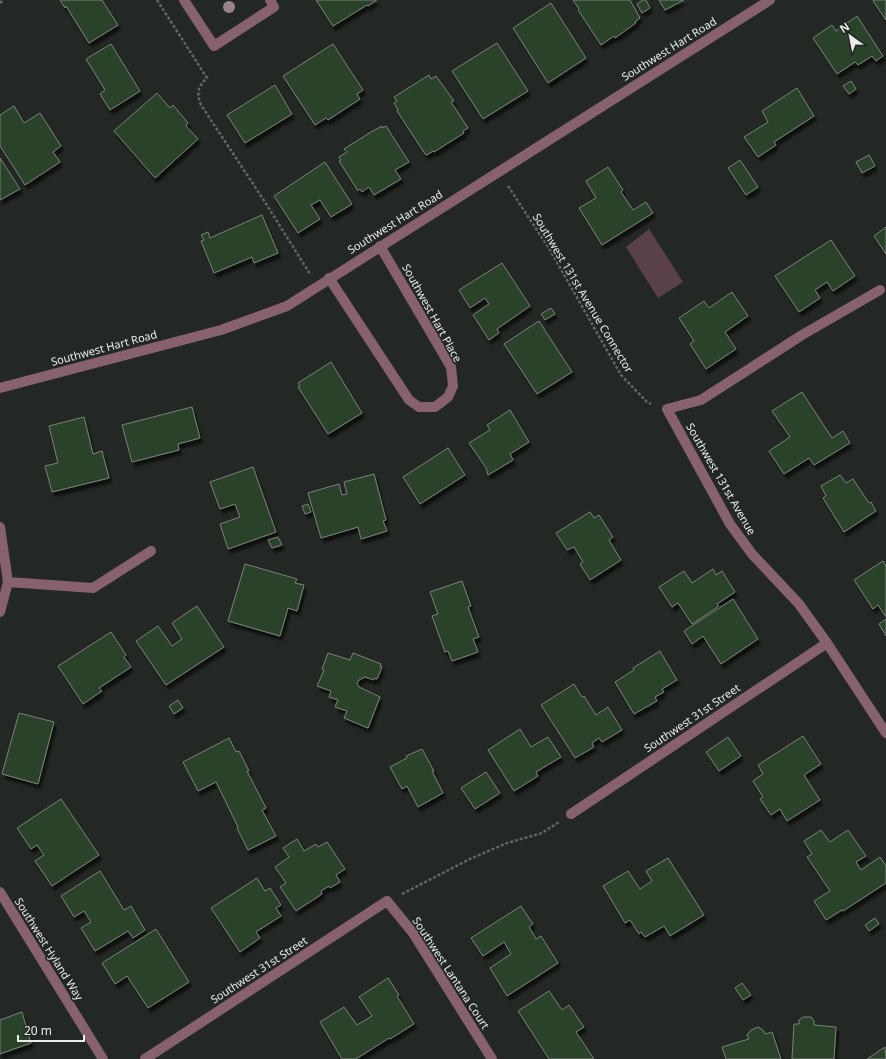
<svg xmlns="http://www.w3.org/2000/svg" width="886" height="1059" font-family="'Noto Sans',sans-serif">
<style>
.garden{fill:#5a4149}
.building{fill:#29432a;stroke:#7c817c;filter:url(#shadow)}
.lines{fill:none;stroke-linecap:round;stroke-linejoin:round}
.path{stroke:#636663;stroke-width:2.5;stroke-dasharray:3 2;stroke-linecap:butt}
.minor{stroke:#87626e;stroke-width:10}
.tree{fill:#998389}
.labels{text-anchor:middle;stroke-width:3.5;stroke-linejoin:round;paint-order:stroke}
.street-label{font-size:11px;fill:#e9ece9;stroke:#242824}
</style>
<defs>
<filter id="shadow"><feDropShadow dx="2.5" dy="4.5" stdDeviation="1" flood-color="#0009"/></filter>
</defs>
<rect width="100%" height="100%" fill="#242824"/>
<path class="garden" d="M649,229L683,282L658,298L626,247Z"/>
<path class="building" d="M60,0H102L118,25L89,43L66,6L65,8Z
M316,0H377L368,6L367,5L333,26Z
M573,0H630L640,18L635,22L636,23L615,38L614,36L601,45L578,10L579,9Z
M643,0H646L650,8L642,13L637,4Z
M659,0H684L665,10Z
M874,0H886V20L873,1Z
M551,3L586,58L548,83L513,28Z
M857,16L883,56L876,61L872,56L858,65L855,62L837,74L813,38L832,25L836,31Z
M497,43L528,91L483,119L452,71Z
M111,44L140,91L110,110L100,94L105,90L86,59Z
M333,44L363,90L357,94L360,99L328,120L326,118L315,125L283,76Z
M429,75L431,79L436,76L454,101L451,102L468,128L463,131L464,133L434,152L433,151L427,155L425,154L397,111L398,110L394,103L397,101L394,97Z
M851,81L856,89L849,94L843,86Z
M275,85L292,114L245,143L227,115Z
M797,88L814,116L774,142L776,145L758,157L744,137L768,122L762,111Z
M157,93L170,108L173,105L188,123L186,126L198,139L155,178L114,131Z
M14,106L24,123L40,113L61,146L53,152L60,162L25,185L0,146V115Z
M382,126V128L386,126L409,162L395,170L401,179L374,195L369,187L362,192L360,189L358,191L339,161L341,160L339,157L347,152L344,149L371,132Z
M869,155L875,166L862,173L856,162Z
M0,158L20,189L0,200Z
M740,160L758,187L746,195L728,168Z
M325,162L352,204L331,217L320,200L311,205L320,219L298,233L274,196Z
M608,167L623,190L621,192L633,210L646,202L653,213L602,245L579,208L596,198L586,181Z
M262,215L278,253L254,263L252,257L214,273L201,241L204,240L201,235L208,232L210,238Z
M886,227V254L874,236Z
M831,240L855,276L833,291L827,282L815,290L820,298L799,312L775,276Z
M502,263L530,306L497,329L499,333L489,340L473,315L489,304L485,298L470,308L459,290Z
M732,292L748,316L725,332L736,349L706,369L690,344L694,341L679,318L704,301L709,308Z
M551,308L555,314L545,320L541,314Z
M539,321L572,372L537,394L504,344Z
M331,362L362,413L328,434L298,387L300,386L298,383Z
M802,392L832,438L843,431L850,443L814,465L809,458L784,474L769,451L790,437L772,411Z
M192,407L200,438L178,444L179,450L132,462L122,425Z
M510,410L529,442L510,454L513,460L488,475L486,468L469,443L490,430L487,425Z
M84,417L93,454L102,451L109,478L52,492L45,466L58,463L49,426Z
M448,448L465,475L420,504L403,477Z
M253,467L276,532L228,549L220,524L240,517L235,504L220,509L210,482Z
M374,474L386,520L383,521L387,531L361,539L358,527L321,538L308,493L339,484L342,495L347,494L344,482Z
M840,475L846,483L853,479L869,503L871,502L876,511L844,532L823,498L826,496L821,486Z
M308,504L311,512L305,514L302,506Z
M590,512L594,518L599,515L613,537L609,540L621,560L590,580L580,564L583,562L574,547L567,550L556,533Z
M278,537L282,545L272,548L268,540Z
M883,561L886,566V617L878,605L873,609L854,580Z
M245,564L297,579L295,583L304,585L297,611L288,608L280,636L228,621Z
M713,569L716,575L722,571L735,592L717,604L719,606L692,624L678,603L672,607L659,587L684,571L692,583Z
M462,581L471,606L468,607L479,637L473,639L478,652L452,661L448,651L445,652L432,616L438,614L430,592Z
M733,599L758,639L721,664L703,636L692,644L684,631Z
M197,606L224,647L166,685L136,641L158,626L172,646L182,639L172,623Z
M886,619V636L879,624Z
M111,632L126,655L124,657L131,667L99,688L102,691L83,704L58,666Z
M660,651L677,680L662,689L664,692L655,697L657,701L634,714L615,682L634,670L633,668Z
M328,653L350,660L353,653L381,664L380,667H382L377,679L375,678L374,680L365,677L359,680L357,683L359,687L380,697L368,728L344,718L347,711L335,707L338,700L329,697L331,691L317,686L324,670L322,669Z
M574,684L582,697L584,696L596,715L608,707L622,730L602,742L599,738L592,743L594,747L575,758L541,705Z
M178,700L183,708L174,714L169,706Z
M19,713L54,722L38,784L2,774Z
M520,729L531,747L548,737L561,757L536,772L538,776L514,791L488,750Z
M803,736L821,764L804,775L820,800L787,821L780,809L771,815L760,799L763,797L753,781L763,774L758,765Z
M728,737L741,756L719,771L706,752Z
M229,738L236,752L239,751L249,771H247L266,808L262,810L276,836L248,850L237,828L238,827L216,782L198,791L183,762Z
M422,749L434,771H432L443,793L418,807L407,786L402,789L390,767L407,758L406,756Z
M486,772L500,793L475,809L461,788Z
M61,799L99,855L52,886L35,861L44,855L37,845L31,849L17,828Z
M821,830L830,842L848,830L866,856L856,862L861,870L880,857L886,866V883L843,911L842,910L826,920L814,901L830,891L807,857L812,854L804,841Z
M297,839L304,851L316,844L318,847L327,842L345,869L336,875L340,882L330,888L329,886L321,891L322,894L296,911L280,887L286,883L275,867L289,857L283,848Z
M668,858L704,915L670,936L664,926L645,937L641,932L639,934L630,920L625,923L603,886L628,871L640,889L652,881L646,871Z
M100,871L124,910L131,906L145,930L133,938L128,931L95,951L81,928L91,922L84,911L74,917L61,896Z
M257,878L265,891L270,888L281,905L276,908L281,916L256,932L260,938L240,952L211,908Z
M521,906L533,924L529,927L536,939L541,936L558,963L507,996L490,968L511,954L504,942L483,956L471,938Z
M875,918L879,924L869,931L865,925Z
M156,929L189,982L148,1008L127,976L115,984L102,963Z
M388,978L399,995L397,996L414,1024L390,1039L389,1038L356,1059H342L320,1022L344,1007L357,1025L372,1016L359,997Z
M742,983L751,995L743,1000L735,988Z
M549,991L562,1010L569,1005L584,1027L576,1032L594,1059H549L518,1011Z
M22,1012L31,1043L0,1054V1020Z
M803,1017H811L814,1021V1025L836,1027L834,1059H792L794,1024H799V1020Z
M758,1027L763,1030L765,1034L772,1032L781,1059H726L722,1047L749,1039L747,1035L751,1030Z
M885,1047L886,1059H867Z"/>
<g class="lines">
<path class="path" d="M157,0L207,78C198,86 196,93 201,105L265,202L310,274
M0,3L3,0
M508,186L550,250L621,375L647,402L651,404
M402,894L470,859L507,843L542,833L559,822"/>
<path class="minor" d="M184,0L214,46L274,7L270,0
M329,278L409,400L419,407H435L448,397L453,386L451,367L380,246
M880,290L802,335L701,400L667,409L730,524L752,554L799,604L827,643L886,733
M0,388L221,330L287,306L770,0
M0,527L8,582L0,612
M8,582L93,588L151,551
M571,814L827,643
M0,892L103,1059
M145,1059L387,901L413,933L492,1059"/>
</g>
<circle class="tree" cx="229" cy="7" r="6"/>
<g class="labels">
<g class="street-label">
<text transform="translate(669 49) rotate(-32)" y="4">Southwest Hart Road</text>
<text transform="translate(395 222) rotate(-32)" y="4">Southwest Hart Road</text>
<text transform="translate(583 293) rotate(59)" y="4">Southwest 131st Avenue Connector</text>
<text transform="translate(432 313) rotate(61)" y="4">Southwest Hart Place</text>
<text transform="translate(104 348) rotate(-15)" y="4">Southwest Hart Road</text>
<text transform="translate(721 479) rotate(60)" y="4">Southwest 131st Avenue</text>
<text transform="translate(692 718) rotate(-34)" y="4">Southwest 31st Street</text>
<text transform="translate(49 949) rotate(58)" y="4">Southwest Hyland Way</text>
<text transform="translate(259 970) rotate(-33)" y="4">Southwest 31st Street</text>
<text transform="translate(451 973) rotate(57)" y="4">Southwest Lantana Court</text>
</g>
</g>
<g transform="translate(850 36) rotate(327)" stroke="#242824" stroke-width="3" paint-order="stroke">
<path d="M0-3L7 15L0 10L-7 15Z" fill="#e9ece9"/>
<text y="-6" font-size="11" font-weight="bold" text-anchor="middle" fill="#e9ece9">N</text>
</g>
<path d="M18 1035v6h66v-6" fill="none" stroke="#e9ece9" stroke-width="2"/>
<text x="24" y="1035" font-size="12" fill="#e9ece9" stroke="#242824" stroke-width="3" paint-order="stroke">20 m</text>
</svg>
